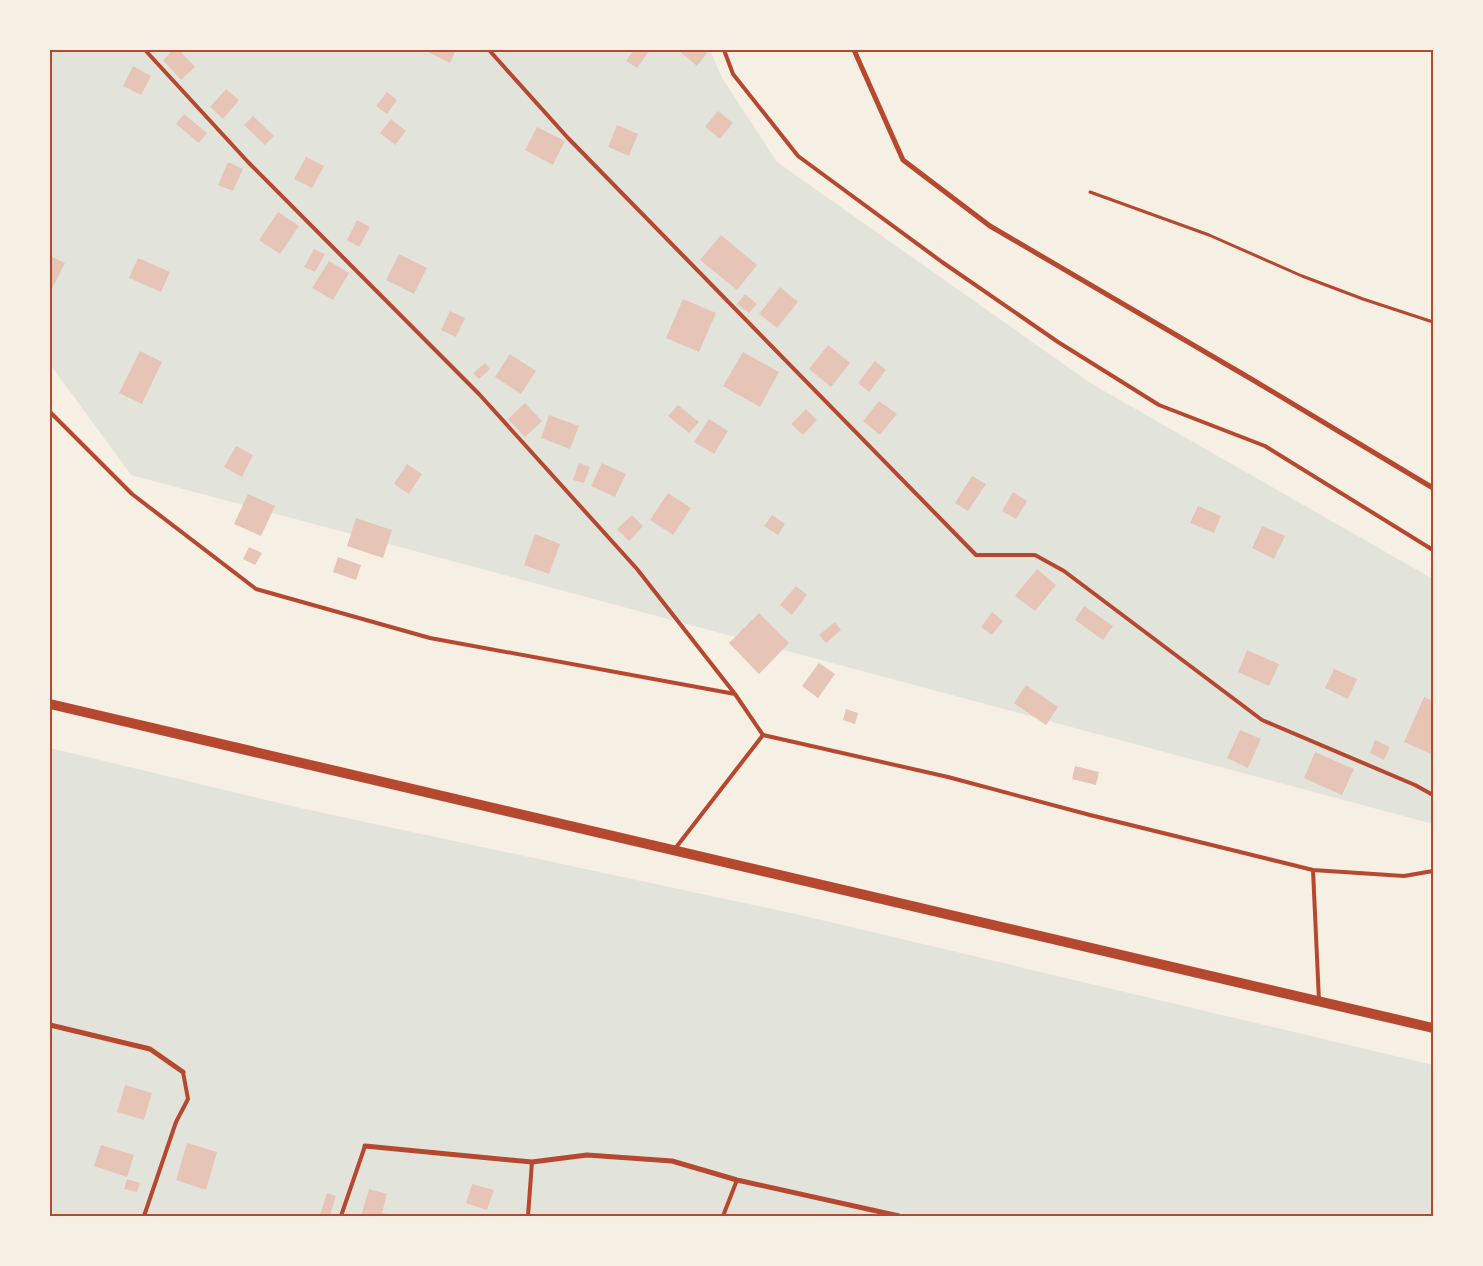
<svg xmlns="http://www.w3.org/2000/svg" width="1483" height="1266" font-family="'DejaVu Sans',sans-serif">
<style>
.green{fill:#e2e4dc}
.building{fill:#e6c5b7}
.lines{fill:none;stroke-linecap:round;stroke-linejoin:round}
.path{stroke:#b5482f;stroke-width:3}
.service{stroke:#b5482f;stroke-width:4}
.minor{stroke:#b5482f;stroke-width:5}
.secondary{stroke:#b5482f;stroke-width:10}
.neatline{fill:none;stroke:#b5482f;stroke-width:2}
</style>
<rect width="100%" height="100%" fill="#f6efe4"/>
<path class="green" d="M50,50H710L722,78L777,162L1092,384L1433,579V824L131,475L50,364Z
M50,748L300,808L796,914L1433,1065V1216H50Z"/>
<path class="building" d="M173,50H179L195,67L181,80L163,60Z
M424,50H456L450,63Z
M634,50H650L637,68L626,61Z
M678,50H703L707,53L697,66Z
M133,66L151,76L141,95L123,86Z
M226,89L239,100L223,119L210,107Z
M387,92L397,100L387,114L376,106Z
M718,111L733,123L720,139L705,127Z
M184,114L207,133L199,143L176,124Z
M253,116L274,136L265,145L244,125Z
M391,119L406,131L395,145L380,133Z
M617,125L638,134L629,156L608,147Z
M537,127L565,141L553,165L525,150Z
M306,157L324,166L312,188L294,179Z
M228,162L243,169L233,191L218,185Z
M278,212L299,226L280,254L259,240Z
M357,220L370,227L359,247L347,240Z
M721,235L757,265L737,290L700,260Z
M314,249L325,254L315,272L304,267Z
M399,254L427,268L414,294L386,280Z
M50,256L65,263L50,293Z
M138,258L170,272L161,292L129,278Z
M329,261L349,273L333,300L312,288Z
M780,287L798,302L777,328L759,314Z
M745,294L757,304L749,313L737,304Z
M683,299L716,313L699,352L666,338Z
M450,311L465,318L456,337L441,330Z
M828,345L850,363L831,387L809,369Z
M140,351L162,362L142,404L119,393Z
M743,352L779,372L760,407L723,386Z
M510,354L536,371L521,394L495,377Z
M875,361L886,370L869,392L858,383Z
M485,363L490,369L479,379L473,373Z
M879,401L897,414L880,435L863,421Z
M525,403L542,421L525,437L508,419Z
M678,405L699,422L689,433L668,416Z
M806,409L817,420L803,435L791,424Z
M549,415L579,426L570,449L541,438Z
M709,419L728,431L714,454L694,442Z
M236,446L253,455L242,477L224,467Z
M579,463L590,467L584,483L573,480Z
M602,463L626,474L615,497L591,486Z
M407,464L422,474L409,494L394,484Z
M972,476L986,484L968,511L955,503Z
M1013,492L1027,501L1016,519L1002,511Z
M668,493L691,508L673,535L650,520Z
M248,494L275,506L261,536L234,524Z
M1198,506L1221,516L1214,533L1190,523Z
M632,515L643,526L629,541L617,529Z
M772,515L785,524L778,535L764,526Z
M356,518L392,530L383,558L347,546Z
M1262,526L1285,536L1274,559L1252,548Z
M535,534L560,544L549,574L524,565Z
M249,547L262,553L255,565L243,559Z
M338,557L361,565L356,580L333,572Z
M1037,569L1056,585L1035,611L1015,596Z
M796,586L807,595L792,615L780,605Z
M1084,606L1113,626L1103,640L1075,620Z
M992,612L1003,621L992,635L981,627Z
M759,613L789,643L759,674L729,643Z
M835,622L841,630L826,643L819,635Z
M1247,650L1279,664L1269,686L1238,672Z
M819,663L835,674L818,698L802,686Z
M1334,669L1357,679L1348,699L1325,688Z
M1026,685L1058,707L1046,725L1014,703Z
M1424,697L1433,701V751L1431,754L1404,742Z
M846,709L858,713L855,724L843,720Z
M1240,730L1261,739L1248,768L1227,758Z
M1375,740L1390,747L1384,760L1370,753Z
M1315,752L1354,769L1342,795L1304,778Z
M1075,766L1099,772L1096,785L1072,779Z
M125,1085L152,1093L144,1120L117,1112Z
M187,1143L217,1152L206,1190L176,1180Z
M101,1145L134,1155L127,1177L94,1166Z
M127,1179L140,1183L137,1192L124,1189Z
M472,1184L494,1190L487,1210L466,1203Z
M369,1189L387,1194L382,1213L387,1214L386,1216H361Z
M327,1193L336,1196L330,1216H323L320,1215Z"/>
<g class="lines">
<path class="path" d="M1090,192L1209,235L1302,276L1363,299L1433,322"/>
<path class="service" d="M145,50L248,162L479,394L637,569L735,694
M489,50L568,138L976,555H1035L1064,571L1262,720L1415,785L1433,795
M724,50L733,74L798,156L942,262L1058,342L1159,405L1265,446L1433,550
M50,412L132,494L256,589L430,638L735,694L763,735L948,777L1090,815L1313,870L1404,876L1433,871
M674,850L763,735
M1313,870L1319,1001
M144,1216L176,1122L188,1099L183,1072
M341,1216L365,1146
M528,1216L532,1162
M723,1216L737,1180"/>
<path class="minor" d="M854,50L903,160L990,226L1253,380L1433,488
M50,1025L150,1049L183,1072
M365,1146L532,1162L587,1155L672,1161L737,1180L899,1216"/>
<path class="secondary" d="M50,704L1433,1028"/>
</g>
<rect width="1483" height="1266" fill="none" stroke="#f6efe4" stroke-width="102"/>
<rect x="51" y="51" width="1381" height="1164" class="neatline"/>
</svg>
